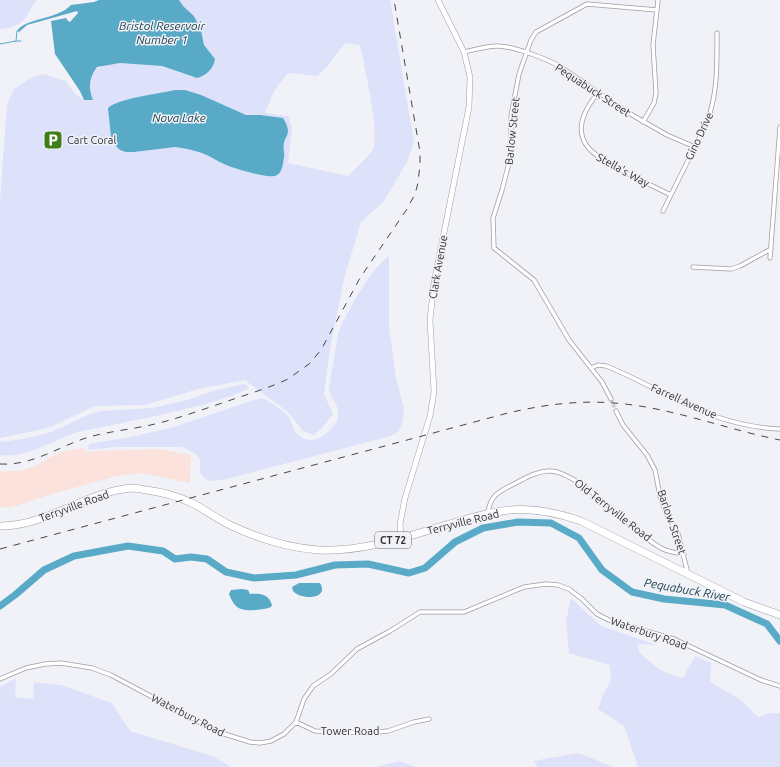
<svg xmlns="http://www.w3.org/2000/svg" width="780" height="767" font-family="Ubuntu,sans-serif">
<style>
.industrial{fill:#fce2dc}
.green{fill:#dde1fa;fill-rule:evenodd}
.water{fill:#58aac7}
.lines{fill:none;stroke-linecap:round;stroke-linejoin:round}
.stream{stroke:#58aac7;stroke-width:1}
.river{stroke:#58aac7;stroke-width:7}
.street-tunnel{stroke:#cbcbd1;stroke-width:3.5;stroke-dasharray:3.5 2;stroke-linecap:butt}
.street-casing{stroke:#9d9ea3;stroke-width:5}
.secondary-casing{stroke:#9d9ea3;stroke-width:6}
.highway-casing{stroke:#9d9ea3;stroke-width:8}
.street{stroke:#fff;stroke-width:3.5}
.secondary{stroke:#fff;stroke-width:5}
.highway{stroke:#fff;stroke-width:7}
.rail{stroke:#454549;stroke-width:1;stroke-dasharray:7 7;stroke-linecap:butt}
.labels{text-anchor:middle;stroke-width:3;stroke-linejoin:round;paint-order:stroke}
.shield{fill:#f1f2f8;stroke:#6b6b6f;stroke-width:1}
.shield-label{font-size:10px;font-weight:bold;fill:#313134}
.street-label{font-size:11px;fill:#313134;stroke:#f1f2f8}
.poi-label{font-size:11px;fill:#313134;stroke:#f1f2f8;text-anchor:start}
.water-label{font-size:12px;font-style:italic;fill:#163c49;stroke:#f1f2f8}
</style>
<rect width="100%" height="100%" fill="#f1f2f8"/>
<path class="industrial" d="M84,448L85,452L99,451L160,449L191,455L190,483L142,473L117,476L52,494L10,508L0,507V471H19L35,466L60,452Z"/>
<path class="green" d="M0,0H36C24,20 25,26 0,29Z
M179,0H390L414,142L407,162L384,201L361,222L345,275L330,348L324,394L333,414L323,427L314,435L303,431L288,412L245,380L198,389L145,405L95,406L48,428L0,438V201L7,104L14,89L30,78L43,74L66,81L75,94L84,100H92C88,85 90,82 96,69L107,64L120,63L162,66L192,77H201L211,69L215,59L204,45L201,30L194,16L184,7ZM345,43L360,45C364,64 380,133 373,149C371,154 353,171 348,176L288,163L292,127L288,116L265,113L274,91L288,73L317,76L327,67Z
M389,256V327L396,378L404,408L403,420L399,431L391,436L222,480L210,481L204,478L200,473V459L196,454L182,447H114L91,450L88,449L89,444L135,436L174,427L254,400L263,398C271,403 280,408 287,415C291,419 292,426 295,431C305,445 320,441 330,430C335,425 340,418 338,411C337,403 330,397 329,388L338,334C345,314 372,267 389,256Z
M243,384L247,385L249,389C208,406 160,415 117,424C104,427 90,429 78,432C52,440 28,459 0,455V442L23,439L51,432L90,414L101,411L153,408L187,400L209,392Z
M571,598L601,626L657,645L638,644L639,652C653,665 664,675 683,678L695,656L711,663L710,682L740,699L758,717L769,713H780V767H638L624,726L598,709L603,695L611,680L610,665L569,653L566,621Z
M16,678L15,697L33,699L34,682L61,685L112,703L130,731L212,756L231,767H0V687Z
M579,753L613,767H538L533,761Z
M399,761L416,767H376Z"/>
<path class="water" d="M99,0H179L184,7L194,16L201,30L204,45L215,59C214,68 206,76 197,78L162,66L120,63L97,67C89,78 88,88 93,100H84L80,91L55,54L51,21L66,18L68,21L70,22L78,13L77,11L27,25L19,32L17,31C25,18 57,20 71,5L94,2Z
M175,90H185L201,95L246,115H260L283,118C295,138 281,134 284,152C285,156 283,160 283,164C282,168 281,173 277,175C270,180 233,168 224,164C217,161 210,156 202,153C193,150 184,148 175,147L134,152H126L120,150L114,144L111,137L108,108C119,98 159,94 175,90Z
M299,583H320C330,600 300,600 293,591L292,587Z
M242,589L248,590L250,594C260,593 269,594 272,605L271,607C267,609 261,609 256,610C240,611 235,609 229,594L231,590Z"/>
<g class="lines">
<path class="stream" d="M16,41H21
M0,44L16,41L17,31"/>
<path class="river" d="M0,606L15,595L44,570L74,556L128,546L163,551L175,559L191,557L207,559L226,572L254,578L296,575L335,565L368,564L409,573L425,568L455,542L483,528L518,522L551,523L579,538L602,570L632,592L664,599L725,605L767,624L780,641"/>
<path class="street-tunnel" d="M611,399L616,411"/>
<defs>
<path id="street" d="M464,52C474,50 486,46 497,46C514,46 547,59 561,67L627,112L667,135L695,147
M598,93C593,99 588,106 585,113C571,145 599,158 621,170C638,179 654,187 671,195
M643,122L654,103L656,93L653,45L658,0
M663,211L707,122C718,93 717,63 717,33
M770,258L780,127
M693,267L731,269L740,266L771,249
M591,368L598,365L606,366C644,381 679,404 717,417C738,424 759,428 780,429
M611,399L602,382L569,340L534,280L494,248L493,218L502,190L511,155V116L519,74L531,40L536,32L587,4L657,10
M616,411L623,425L647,455L655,470L660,496L666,513L678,534L688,574
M488,513C490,496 498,492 512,485C524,479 534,472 548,471C579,469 632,534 663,549C669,552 677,553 684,554
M0,679L26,668L45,664L61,663L92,668L111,675L218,732L250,742L260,743L271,741L284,734L296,722L304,699L313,686L331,674L357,649L390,631L420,612H464L524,587L546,584L558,585L569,589L582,599L597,614L611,621L674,639L761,680L780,686
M296,722L315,731L368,733L388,731L414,722L429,719"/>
<path id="secondary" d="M401,538L400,524L405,498L430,416L434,392L430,320L434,283L469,107L470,77L464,52L438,0"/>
<path id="highway" d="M0,526C45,527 85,492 131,488C136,488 141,489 146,490C162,492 177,496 192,503C206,510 218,520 232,526C260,539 288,548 319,550C367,552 411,535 456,522C473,517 491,512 509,510C534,508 558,513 581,521L744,602L780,615"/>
</defs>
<use href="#street" class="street-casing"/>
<use href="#secondary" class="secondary-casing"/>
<use href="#highway" class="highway-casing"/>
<use href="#street" class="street"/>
<use href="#secondary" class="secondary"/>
<use href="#highway" class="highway"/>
<path class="rail" d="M0,464C33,466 59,446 89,437C111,431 134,429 155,424C180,418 204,409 228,401C248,394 269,388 288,379L309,364L321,350L360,278L407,209L415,194L418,183L420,164V152L394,0
M0,549L508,413C542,405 578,400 614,403C670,407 725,429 780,440"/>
</g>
<defs>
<symbol id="parking-square" viewBox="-11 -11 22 22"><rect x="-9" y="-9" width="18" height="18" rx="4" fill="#417e1a" stroke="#f1f2f8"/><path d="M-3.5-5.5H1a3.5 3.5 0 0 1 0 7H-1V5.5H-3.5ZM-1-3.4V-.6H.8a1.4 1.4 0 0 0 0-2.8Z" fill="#fff"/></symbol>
</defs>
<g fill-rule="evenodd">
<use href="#parking-square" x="42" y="129" width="22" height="22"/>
</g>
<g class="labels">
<rect class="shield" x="375" y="532" width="36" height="16" rx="3"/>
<g class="shield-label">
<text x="393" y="544">CT 72</text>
</g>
<g class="street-label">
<text transform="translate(593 90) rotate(33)" y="4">Pequabuck Street</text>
<text transform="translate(512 131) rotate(-84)" y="4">Barlow Street</text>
<text transform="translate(699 136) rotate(-65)" y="4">Gino Drive</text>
<text transform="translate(623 170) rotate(29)" y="4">Stella's Way</text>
<text transform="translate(438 267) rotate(-80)" y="4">Clark Avenue</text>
<text transform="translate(684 401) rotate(24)" y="4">Farrell Avenue</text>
<text transform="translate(74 506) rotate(-20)" y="4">Terryville Road</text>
<text transform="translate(613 510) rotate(38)" y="4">Old Terryville Road</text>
<text transform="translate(463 522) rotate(-14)" y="4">Terryville Road</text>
<text transform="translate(672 522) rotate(71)" y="4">Barlow Street</text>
<text transform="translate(649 633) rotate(19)" y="4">Waterbury Road</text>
<text transform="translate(188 715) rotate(27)" y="4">Waterbury Road</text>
<text x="350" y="735">Tower Road</text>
</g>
<g class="poi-label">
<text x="67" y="144">Cart Coral</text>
</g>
<g class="water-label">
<text x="162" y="30">Bristol Reservoir<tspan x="162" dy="14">Number 1</tspan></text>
<text x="179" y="122">Nova Lake</text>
<text transform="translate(687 590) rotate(10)" y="4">Pequabuck River</text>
</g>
</g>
</svg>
